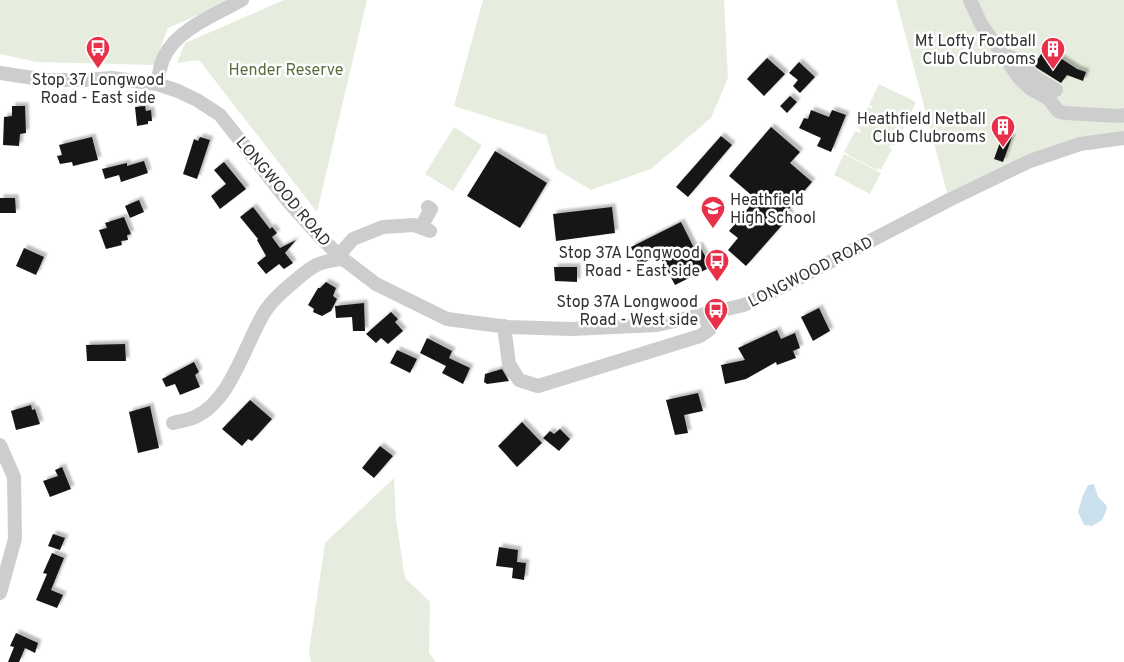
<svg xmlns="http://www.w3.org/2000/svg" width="1124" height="662" font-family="Overpass,sans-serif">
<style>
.green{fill:#e7edde}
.water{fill:#cae1ed}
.building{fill:#171717;filter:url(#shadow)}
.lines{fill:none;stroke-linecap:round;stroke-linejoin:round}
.minor{stroke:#cdcdcd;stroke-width:14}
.labels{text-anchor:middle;stroke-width:5;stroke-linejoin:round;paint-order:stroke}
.poi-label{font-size:16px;fill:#303030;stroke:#fff;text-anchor:end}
.park-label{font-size:16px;fill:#566d3c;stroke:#fff}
.street-label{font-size:16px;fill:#303030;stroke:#fff}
</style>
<defs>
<filter id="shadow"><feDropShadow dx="3.5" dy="-3.5" stdDeviation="1" flood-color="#0004"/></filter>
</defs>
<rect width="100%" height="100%" fill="#fff"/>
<path class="green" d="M0,0H233L168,28L154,65L36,62L0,54Z
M284,0H367L317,212L199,60L177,63L185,43Z
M483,0H724L728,78L711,118L651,169L591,190L556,169L546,135L454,106Z
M896,0H1124V138L1093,141L949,200Z
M879,84L916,102L906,123L902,122L901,123L905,125L894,146L890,145L889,147L892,149L881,170L878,168L877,170L848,155V154L844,152L855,131L860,133L861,130L857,128L868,107L872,109L873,107L869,105Z
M454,127L482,145L453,191L425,174Z
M844,154L881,173L870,194L834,175Z
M394,478L396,520L405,578L430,602L429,653L436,662H311L309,651L325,543Z"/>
<path class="water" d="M1094,484L1098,497L1106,505L1107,509L1102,520L1092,526L1084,525L1078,512L1082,498L1088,485Z"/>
<path class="building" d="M1045,48L1077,69L1086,72L1083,81L1067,75L1061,83L1037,68L1034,65Z
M767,58L785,74L764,96L747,79Z
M799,62L815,77L800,93L793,86L798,80L789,73Z
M790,96L797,102L787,113L780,106Z
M12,106H25L26,133L20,134L19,146L3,145L4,117L12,116Z
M145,106L146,111L151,110L152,121H148V124L137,126L135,107Z
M811,110L829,117L832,110L846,115L831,152L817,146L821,138L799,128L804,118L808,119Z
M771,127L800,152L790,163L812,182L787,211L791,215L746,266L728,250L738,238L729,231L756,199L729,176Z
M1003,134L1012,137L1003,162L994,159Z
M721,136L732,145L688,197L676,187Z
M92,137L98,160L73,166L72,162L60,164L57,156L62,155L59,145Z
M200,137L210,140L197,179L183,174L194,139L198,141Z
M495,151L547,183L520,228L467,196Z
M144,161L148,173L121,182L119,175L105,179L102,169L127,163V166Z
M224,162L246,189L220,209L211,196L226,184L214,170Z
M0,198H15L16,213H0Z
M139,200L144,212L130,218L125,206Z
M253,207L270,229L272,227L277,233L272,237L280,248L296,240L285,253L293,263L284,269L279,264L266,274L257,263L266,256L257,240L258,239L240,217Z
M612,207L615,233L556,241L553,214Z
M124,217L131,234L127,235L128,240L121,241L122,245L106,249L99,230L107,228L105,223Z
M681,222L694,248L699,245L711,267L675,285L659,255L639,265L631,247Z
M24,248L44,257L36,275L16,266Z
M554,267H577V282L555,281Z
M326,282L336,288L333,296L337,299L331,311L322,316L313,312L314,309L308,305L318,288H320Z
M364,303L365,331H353L352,317L336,318L335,306Z
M819,308L830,331L813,341L801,317Z
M391,312L398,319L395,322L403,331L388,344L381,338L376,343L366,334Z
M777,330L781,339L795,333L800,348L793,351L796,358L777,365L776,362L746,379L725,384L721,365L745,360L738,348Z
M427,338L452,351L449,358L470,368L463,384L442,373L446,366L420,353Z
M125,344L126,361H87L86,345Z
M397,350L417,359L410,373L390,363Z
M194,362L199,372L195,375L200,387L180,395L175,384L166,387L162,379Z
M502,369L509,381L487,384L484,382L485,374Z
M698,393L703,411L684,415L688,433L675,435L666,400Z
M250,400L272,419L252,441L248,439L242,446L222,429Z
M31,405L32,410L35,409L40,424L16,430L11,411Z
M150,406L159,448L138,453L129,412Z
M522,422L542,443L517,467L498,446Z
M560,429L570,439L559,451L543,438L550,431L554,434Z
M380,446L393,456L374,478L362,468Z
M62,467L71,489L50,497L43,481L58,476L55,470Z
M53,534L65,538L60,550L48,546Z
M499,547L518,550L517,562L526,563L524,580L512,578L513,568L496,566Z
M52,553L64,558L51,590L63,595L57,608L36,600L47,574L43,573Z
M16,633L38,643L35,653L25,648L19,662H8L14,647L10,646Z"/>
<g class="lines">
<path class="minor" d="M970,0L981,24L1020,79L1031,89L1049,99L1058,111L1065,113L1120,116L1124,115
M1004,55C1019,59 1020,61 1029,72C1036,79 1048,85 1056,90
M0,73L47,80H83L112,78L157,84L178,91L197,100L220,115L287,200L320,237L343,259L376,284L447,319L508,327L572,329L657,325L744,305L772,292L949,200L1030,161L1080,144L1124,138
M157,84C159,75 160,65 164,57C177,29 217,14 242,0
M421,227L431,209L428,207
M339,255L353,239L383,227L414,225L430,231
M504,326L509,364L519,380L538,386L700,336L710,329L704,315
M173,423C180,421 189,420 195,417C231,401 245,344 264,313C272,300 284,290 296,280C313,265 320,261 343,259
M0,445L14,477L15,539L0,593"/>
</g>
<defs>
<symbol id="bus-pin" viewBox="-11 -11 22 30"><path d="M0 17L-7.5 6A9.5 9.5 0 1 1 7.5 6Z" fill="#e83149" stroke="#fff"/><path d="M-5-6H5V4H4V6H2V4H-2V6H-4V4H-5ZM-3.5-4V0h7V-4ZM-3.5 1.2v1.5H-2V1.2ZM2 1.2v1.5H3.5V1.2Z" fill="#fff"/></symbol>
<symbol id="building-pin" viewBox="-11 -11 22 30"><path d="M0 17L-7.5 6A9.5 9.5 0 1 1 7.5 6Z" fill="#e83149" stroke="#fff"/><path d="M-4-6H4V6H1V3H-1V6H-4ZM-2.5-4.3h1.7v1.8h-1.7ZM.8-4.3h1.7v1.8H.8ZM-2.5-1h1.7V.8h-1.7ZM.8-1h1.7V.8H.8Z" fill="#fff"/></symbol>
<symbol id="school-pin" viewBox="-11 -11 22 30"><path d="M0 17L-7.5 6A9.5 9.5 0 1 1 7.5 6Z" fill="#e83149" stroke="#fff"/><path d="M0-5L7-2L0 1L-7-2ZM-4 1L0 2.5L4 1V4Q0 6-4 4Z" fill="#fff"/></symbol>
</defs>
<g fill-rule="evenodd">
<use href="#bus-pin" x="84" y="34" width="28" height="38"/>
<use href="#building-pin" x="1039" y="35" width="28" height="38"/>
<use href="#building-pin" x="989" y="113" width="28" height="38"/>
<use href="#school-pin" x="699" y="194" width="28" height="38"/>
<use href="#bus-pin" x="703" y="247" width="28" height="38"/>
<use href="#bus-pin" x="702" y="296" width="28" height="38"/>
</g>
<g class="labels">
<g class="poi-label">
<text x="1036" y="46">Mt Lofty Football<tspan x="1036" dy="18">Club Clubrooms</tspan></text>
<text x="98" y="85" text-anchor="middle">Stop 37 Longwood<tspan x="98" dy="18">Road - East side</tspan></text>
<text x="986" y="124">Heathfield Netball<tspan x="986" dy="18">Club Clubrooms</tspan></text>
<text x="730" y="205" text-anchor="start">Heathfield<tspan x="730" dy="18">High School</tspan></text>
<text x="700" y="258">Stop 37A Longwood<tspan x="700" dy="18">Road - East side</tspan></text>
<text x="698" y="307">Stop 37A Longwood<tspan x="698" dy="18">Road - West side</tspan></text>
</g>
<g class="park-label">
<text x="286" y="75">Hender Reserve</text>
</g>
<g class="street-label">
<text transform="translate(284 191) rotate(50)" y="6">LONGWOOD ROAD</text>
<text transform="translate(810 271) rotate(-27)" y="6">LONGWOOD ROAD</text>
</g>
</g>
</svg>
